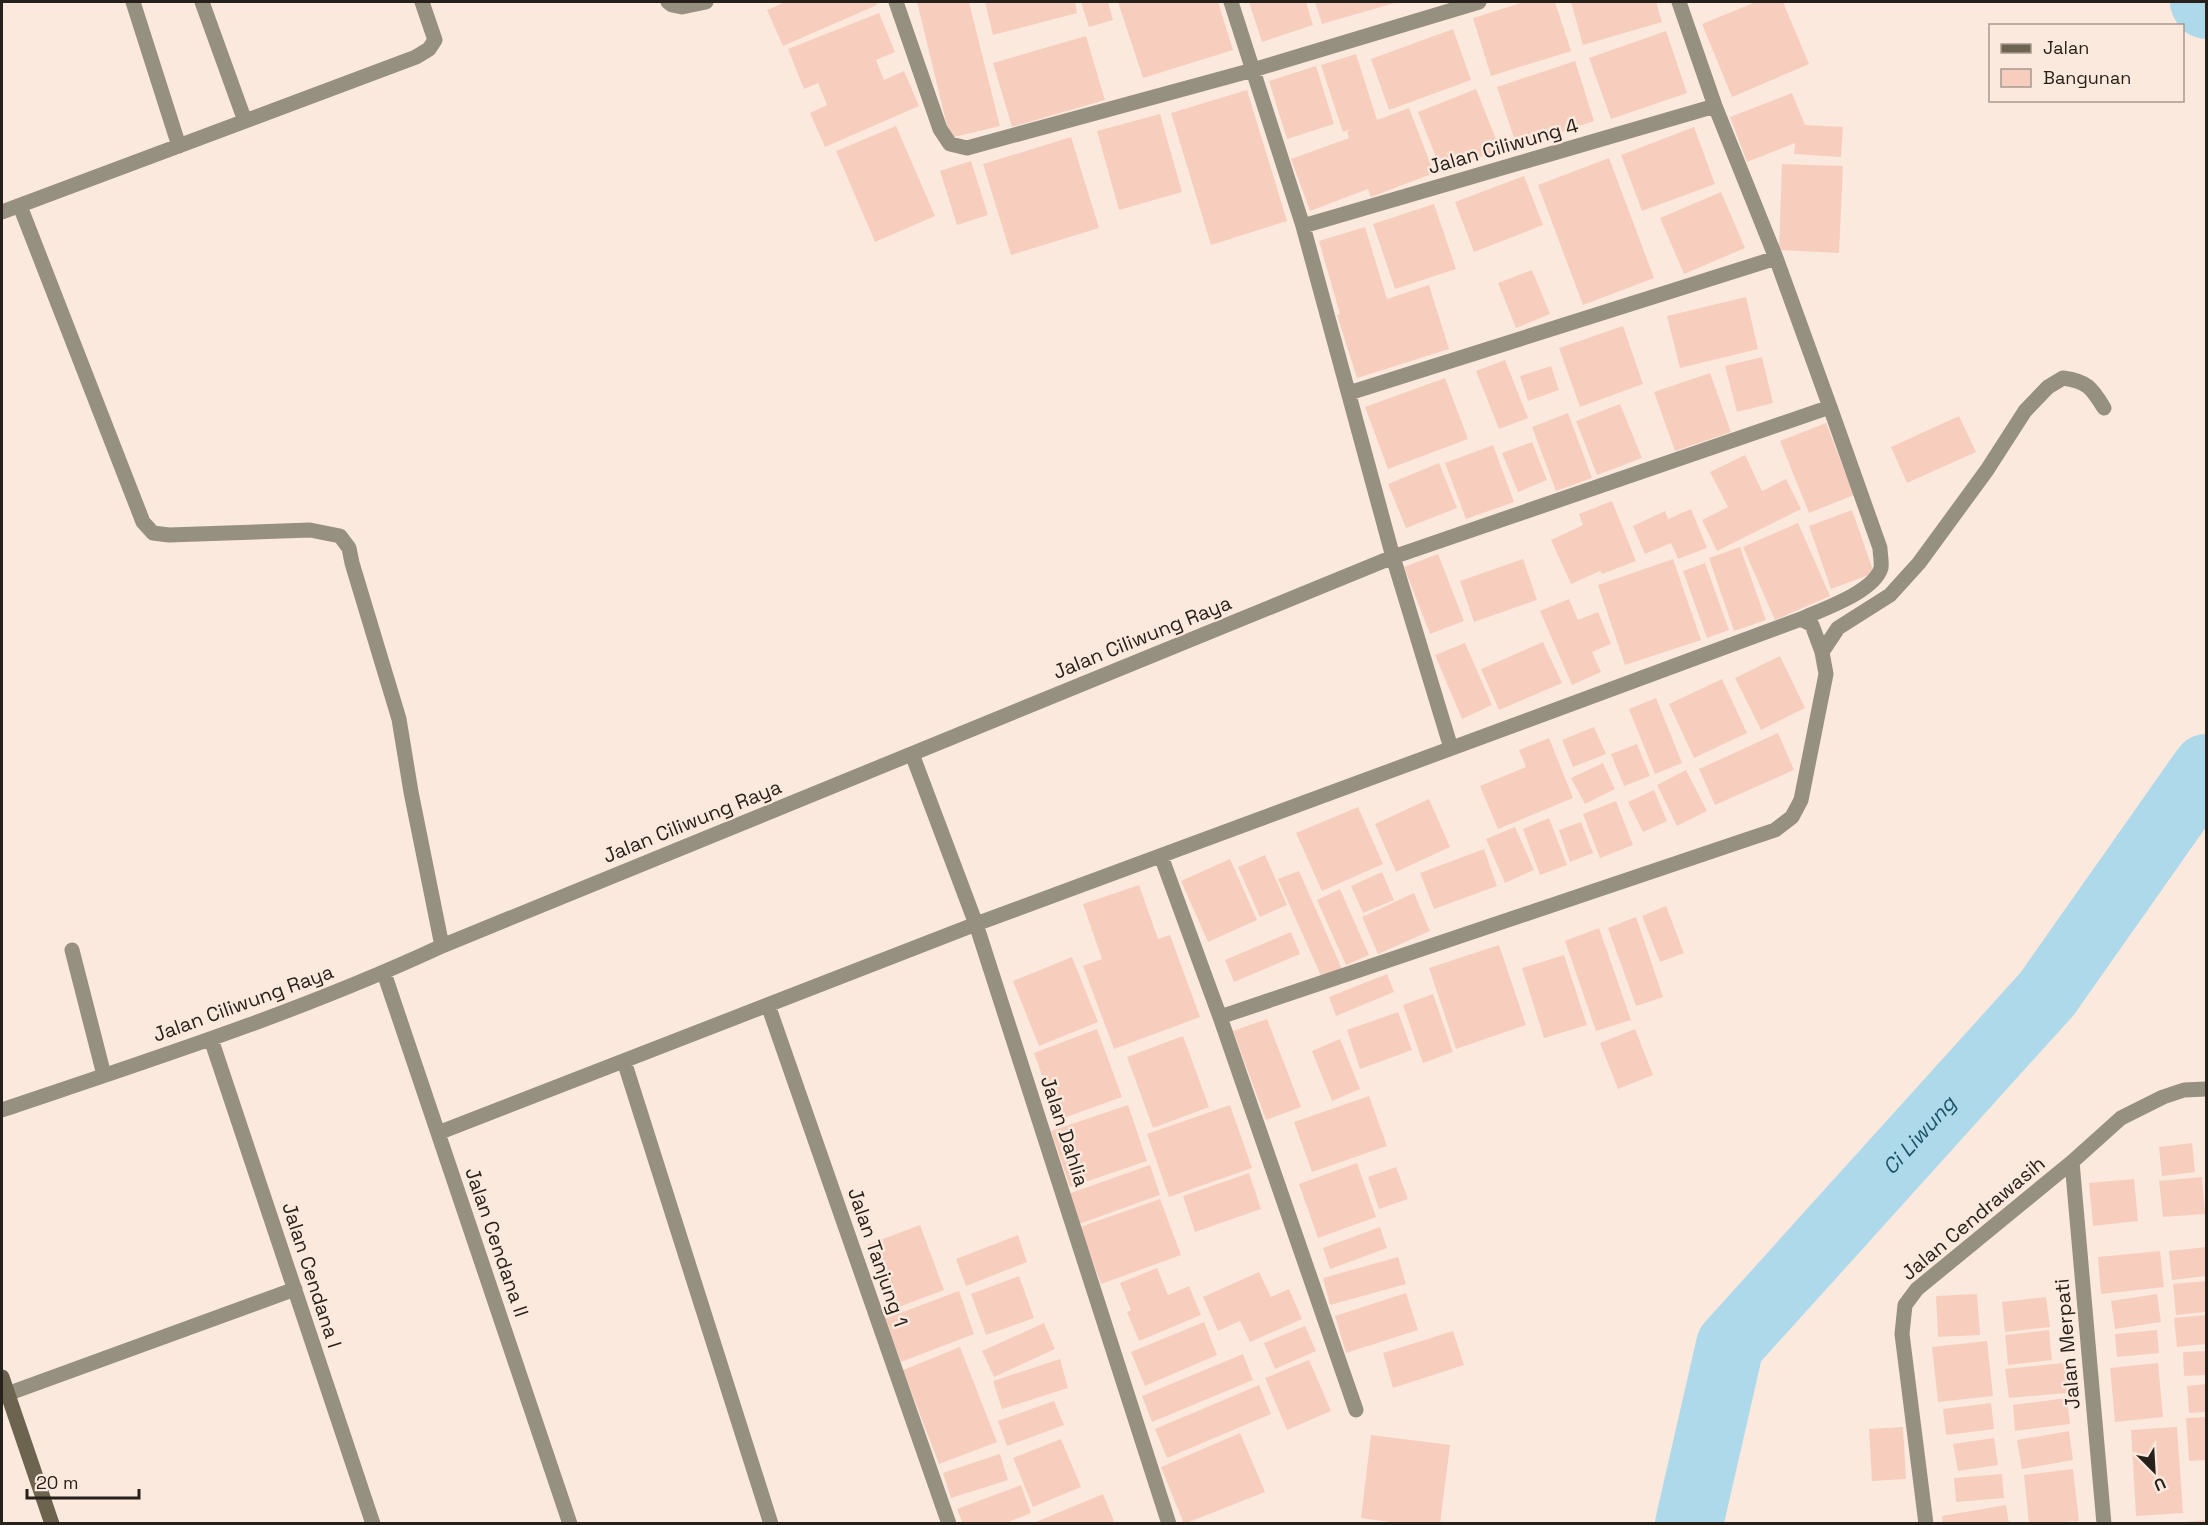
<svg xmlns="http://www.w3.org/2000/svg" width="2208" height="1525" font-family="'Space Grotesk',sans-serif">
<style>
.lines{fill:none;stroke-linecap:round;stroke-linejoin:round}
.river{stroke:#aed9eb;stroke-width:68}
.building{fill:#f7cebe}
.service{stroke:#969081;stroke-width:15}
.minor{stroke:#969081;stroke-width:15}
.secondary{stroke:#6c644e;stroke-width:15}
.labels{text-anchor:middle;stroke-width:5;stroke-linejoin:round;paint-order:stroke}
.street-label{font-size:20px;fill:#27211c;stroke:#fbe9dd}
.water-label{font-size:21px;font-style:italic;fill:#1b5266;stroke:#fbe9dd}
</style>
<rect width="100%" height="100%" fill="#fbe9dd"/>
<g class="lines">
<g class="river">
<path d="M2204,2L2206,5"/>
<path id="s1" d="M1689,1524L1730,1345L2047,994L2206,768"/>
</g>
</g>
<path class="building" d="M786,2H876L877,5L783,46L767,10Z
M917,2H969L1000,126L950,138Z
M985,2H1075L1077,13L993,35Z
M1081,2H1108L1113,20L1089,27Z
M1118,2H1218L1233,50L1143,78Z
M1249,2H1306L1313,25L1262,42Z
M1315,2H1398L1322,24Z
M1524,2H1555L1571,51L1491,76L1473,18Z
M1571,2H1656L1662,22L1583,45Z
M1756,2H1783L1809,64L1732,97L1702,24Z
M879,13L895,52L876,60L884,80L904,71L919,106L825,147L810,113L827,105L818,83L804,89L788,49Z
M1453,29L1471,80L1389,110L1371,59Z
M1666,31L1687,93L1611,119L1589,58Z
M1086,36L1105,100L1012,127L993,63Z
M1356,54L1377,120L1409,108L1434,173L1371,197L1368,189L1310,211L1291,159L1349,138L1347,132L1351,129L1343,132L1321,65Z
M1575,61L1594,121L1517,147L1497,87Z
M1316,66L1334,124L1287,139L1269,81Z
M1476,89L1500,149L1442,172L1418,112Z
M1247,90L1287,221L1211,245L1171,113Z
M1792,93L1805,125L1843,127L1841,157L1794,154L1795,143L1747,162L1730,117Z
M1160,114L1182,192L1119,210L1097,131Z
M896,126L935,216L875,242L836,151Z
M1694,127L1715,184L1642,211L1621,155Z
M1071,137L1099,228L1011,255L983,164Z
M1609,158L1654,278L1583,305L1538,185Z
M971,161L988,215L957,225L940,171Z
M1782,164L1843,166L1839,253L1779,250Z
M1524,176L1543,225L1474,252L1455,202Z
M1721,192L1745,248L1684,274L1660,218Z
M1434,204L1456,269L1395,289L1373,224Z
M1365,227L1387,299L1429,285L1449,349L1357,378L1337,315L1340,314L1319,241Z
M1532,270L1550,314L1516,328L1498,283Z
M1746,297L1758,349L1680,368L1667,316Z
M1623,326L1643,384L1580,407L1559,348Z
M1762,357L1773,403L1737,412L1725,366Z
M1505,360L1528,418L1499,429L1476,371Z
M1551,366L1559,390L1528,401L1520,376Z
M1710,373L1731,432L1675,451L1654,392Z
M1445,378L1468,439L1388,469L1365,407Z
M1620,404L1642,458L1597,475L1576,421Z
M1568,413L1592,478L1556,491L1532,427Z
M1959,416L1976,452L1907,483L1891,447Z
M1826,423L1854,495L1809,513L1780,441Z
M1532,442L1547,480L1518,492L1502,453Z
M1493,445L1514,502L1466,519L1445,463Z
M1745,455L1762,491L1786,479L1801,509L1717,551L1702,520L1728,507L1710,472Z
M1439,463L1457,508L1406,528L1388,484Z
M1612,501L1636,561L1602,574L1600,571L1571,584L1551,540L1583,525L1579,514Z
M1691,509L1707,548L1678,559L1671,543L1645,554L1633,526L1665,511L1668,519Z
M1852,510L1874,573L1831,589L1809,526Z
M1798,523L1830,596L1775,620L1743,547Z
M1740,547L1766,620L1734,631L1709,558Z
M1438,554L1464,621L1430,634L1404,567Z
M1523,559L1537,600L1474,622L1460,581Z
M1673,559L1701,640L1625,665L1598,585Z
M1705,563L1729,630L1707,638L1683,571Z
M1569,599L1578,620L1598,612L1611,644L1592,652L1601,672L1572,685L1540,611Z
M1543,642L1562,683L1499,710L1481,669Z
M1465,643L1492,705L1462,719L1435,655Z
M1780,656L1805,708L1761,730L1735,678Z
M1722,679L1747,733L1694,758L1669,704Z
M1656,698L1682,763L1655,774L1629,709Z
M1594,727L1606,754L1573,767L1562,740Z
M1778,733L1794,770L1715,805L1699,769Z
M1549,738L1573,798L1498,829L1480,786L1526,767L1519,750Z
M1637,744L1650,776L1624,786L1611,754Z
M1603,763L1615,789L1585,804L1571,778Z
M1686,770L1707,811L1677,826L1657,785Z
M1654,790L1667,821L1643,832L1628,802Z
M1429,799L1450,847L1396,872L1375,824Z
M1616,801L1633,845L1600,858L1583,814Z
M1358,807L1383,864L1322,891L1296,833Z
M1549,818L1567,865L1540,875L1523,829Z
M1581,822L1593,853L1570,862L1559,830Z
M1515,827L1534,870L1505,883L1486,839Z
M1484,849L1497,886L1434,909L1420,873Z
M1265,855L1287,905L1260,917L1238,867Z
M1230,859L1257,920L1208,942L1181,881Z
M1299,871L1342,969L1322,978L1278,879Z
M1382,872L1394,900L1363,913L1351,886Z
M1139,885L1158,939L1170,935L1200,1017L1114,1049L1083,966L1102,959L1083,904Z
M1340,889L1369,955L1346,965L1317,900Z
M1414,893L1430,931L1378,954L1362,917Z
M1666,906L1684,953L1660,962L1642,916Z
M1636,917L1663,997L1636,1006L1608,928Z
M1599,928L1631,1020L1596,1031L1565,941Z
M1291,932L1300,954L1234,982L1225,960Z
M1499,945L1526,1025L1456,1049L1429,968Z
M1564,955L1587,1025L1544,1038L1522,968Z
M1072,957L1098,1022L1039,1046L1013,981Z
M1387,974L1394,992L1336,1016L1329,997Z
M1433,994L1453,1052L1423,1063L1403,1005Z
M1398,1012L1412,1050L1360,1069L1347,1030Z
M1267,1019L1301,1107L1266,1120L1233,1031Z
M1097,1029L1122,1097L1058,1120L1034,1053Z
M1635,1029L1653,1075L1618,1089L1600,1043Z
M1183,1036L1209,1107L1153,1128L1127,1057Z
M1340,1039L1360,1089L1332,1101L1312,1051Z
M1369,1096L1387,1146L1312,1172L1294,1122Z
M1128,1105L1147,1161L1070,1187L1051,1131Z
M1230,1105L1252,1168L1169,1197L1147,1134Z
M2192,1143L2195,1172L2162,1176L2159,1147Z
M1357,1163L1376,1217L1318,1238L1299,1184Z
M1150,1165L1160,1195L1079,1224L1068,1194Z
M1396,1167L1408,1199L1379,1209L1368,1177Z
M1249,1173L1261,1209L1195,1232L1183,1196Z
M2202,1177L2205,1214L2163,1217L2159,1181Z
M2134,1179L2138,1221L2093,1226L2089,1183Z
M1160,1199L1181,1255L1101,1284L1080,1227Z
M920,1225L944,1290L891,1310L867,1245Z
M1380,1227L1387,1248L1330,1269L1323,1248Z
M1018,1235L1027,1262L966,1286L956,1259Z
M2206,1247V1276L2172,1280L2169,1251Z
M2160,1251L2164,1287L2101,1294L2098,1257Z
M1398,1257L1406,1284L1330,1305L1323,1278Z
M1157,1268L1168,1295L1189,1286L1201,1315L1139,1341L1127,1312L1131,1310L1120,1283Z
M1259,1272L1271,1297L1289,1289L1302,1319L1250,1342L1240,1321L1218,1331L1203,1297Z
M1019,1276L1034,1318L986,1335L971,1294Z
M2206,1281V1312L2176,1315L2173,1284Z
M959,1291L974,1334L901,1362L884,1319Z
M1406,1293L1418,1330L1346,1353L1335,1316Z
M1977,1294L1980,1335L1938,1337L1936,1296Z
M2157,1294L2161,1322L2115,1329L2111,1301Z
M2046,1297L2050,1327L2005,1332L2002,1302Z
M2206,1315V1344L2177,1347L2174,1318Z
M1204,1322L1217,1355L1145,1386L1131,1352Z
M1044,1323L1055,1349L994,1377L982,1351Z
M1305,1326L1316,1351L1275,1369L1264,1343Z
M2049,1330L2052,1360L2008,1365L2005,1335Z
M2157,1330L2159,1353L2117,1357L2115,1334Z
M1453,1331L1464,1365L1393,1388L1383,1353Z
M1987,1341L1993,1396L1938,1402L1932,1347Z
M960,1347L997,1442L939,1464L903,1370Z
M2206,1351V1375L2184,1376L2183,1352Z
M1243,1354L1253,1380L1152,1422L1142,1396Z
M1060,1359L1068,1388L1002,1409L993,1381Z
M1309,1360L1331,1411L1287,1430L1265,1378Z
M2064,1363L2067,1393L2009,1398L2005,1369Z
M2158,1363L2163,1417L2115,1422L2110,1368Z
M2206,1384V1412L2189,1413L2187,1386Z
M1259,1385L1271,1414L1167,1458L1155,1429Z
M2067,1398L2070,1424L2015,1431L2013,1405Z
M1054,1401L1064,1425L1007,1446L998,1421Z
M1991,1403L1994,1429L1946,1435L1943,1409Z
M2206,1417V1460L2189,1461L2186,1418Z
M1903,1427L1906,1479L1872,1481L1869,1429Z
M2177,1427L2183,1513L2136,1516L2131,1430Z
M2069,1431L2073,1460L2022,1469L2017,1440Z
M1240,1433L1265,1492L1184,1524L1161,1467Z
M1371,1435L1450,1445L1440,1524H1405L1361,1518Z
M1994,1438L1998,1465L1958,1471L1953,1444Z
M1061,1439L1081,1487L1033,1507L1013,1458Z
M1000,1454L1008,1480L951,1498L943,1473Z
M2073,1469L2079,1521L2029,1524L2024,1475Z
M2002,1474L2004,1498L1956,1502L1954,1478Z
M1021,1485L1031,1513L1003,1524H963L957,1509Z
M1103,1494L1114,1521L1107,1524H1031Z
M2006,1505L2009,1524H1943L1942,1516Z
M2206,1520V1524H2185V1522Z"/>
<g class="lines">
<path class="service" d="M72,950L104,1075"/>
<path class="minor" d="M133,2L179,146
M202,2L245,121
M668,2L672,5L682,7L706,2
M896,2L940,129L950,144L967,148L1253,70L1479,2
M1231,2L1303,226L1393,557L1451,748
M20,206L143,522L153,533L169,535L310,530L340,536L349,548L352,563L399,719L411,792L442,946
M2,212L416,57L429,49L435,40L422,2
M1303,226L1715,106
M1349,393L1776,258
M1822,652L1838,628L1890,595L1919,563L1987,470L2025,411L2048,387L2063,378C2087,381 2092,388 2104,408
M912,754L976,924L1169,1524
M1161,856L1220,1017L1356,1410
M384,973L570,1524
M768,1005L949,1524
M1220,1017L1775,830L1792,817L1801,800L1826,674L1822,652L1812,625L1801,619
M211,1039L373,1524
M624,1061L771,1524
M2,1110C150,1060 300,1012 442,946L1393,557L1830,407L1776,258L1715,106L1679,2
M438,1133L976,924L1801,619C1823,609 1874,592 1881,568C1882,562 1880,554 1880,548L1830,407
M2072,1162L2104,1524
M7,1394L295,1289
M1926,1524L1902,1334L1905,1305L1917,1289L2072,1162L2121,1118L2163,1097L2184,1090L2206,1089"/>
<path class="secondary" d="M2,1377L52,1524"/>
</g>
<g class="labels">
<g class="street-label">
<text transform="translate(1503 146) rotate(-16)" y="7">Jalan Ciliwung 4</text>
<text transform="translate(1142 637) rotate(-22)" y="7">Jalan Ciliwung Raya</text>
<text transform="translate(692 821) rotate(-22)" y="7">Jalan Ciliwung Raya</text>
<text transform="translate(243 1003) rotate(-20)" y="7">Jalan Ciliwung Raya</text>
<text transform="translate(1065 1131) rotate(72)" y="7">Jalan Dahlia</text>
<text transform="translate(1973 1218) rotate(-40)" y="7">Jalan Cendrawasih</text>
<text transform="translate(497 1242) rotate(71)" y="7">Jalan Cendana II</text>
<text transform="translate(878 1257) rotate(71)" y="7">Jalan Tanjung 1</text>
<text transform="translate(312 1275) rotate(72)" y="7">Jalan Cendana I</text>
<text transform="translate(2067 1344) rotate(-95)" y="7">Jalan Merpati</text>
</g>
<g class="water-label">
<text dy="7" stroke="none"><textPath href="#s1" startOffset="466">Ci Liwung</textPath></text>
</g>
</g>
<rect width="2208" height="1525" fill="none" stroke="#27211c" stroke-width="6"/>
<rect x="1989" y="24" width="195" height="78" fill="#fbe9dd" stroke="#a69990" stroke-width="1.5"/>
<rect x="2001" y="44" width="30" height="9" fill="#6c644e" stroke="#a69990" stroke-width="1.5"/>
<text x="2043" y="54" font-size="18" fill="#27211c">Jalan</text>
<rect x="2001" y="69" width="30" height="18" fill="#f7cebe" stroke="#a69990" stroke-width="1.5"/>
<text x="2043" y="84" font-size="18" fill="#27211c">Bangunan</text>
<g transform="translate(2154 1471) rotate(156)" stroke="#fbe9dd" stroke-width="4.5" paint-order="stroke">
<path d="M0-4.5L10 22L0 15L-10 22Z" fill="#27211c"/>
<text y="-9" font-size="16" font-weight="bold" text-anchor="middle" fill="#27211c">U</text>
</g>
<path d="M27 1489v9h112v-9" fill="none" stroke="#27211c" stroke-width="3"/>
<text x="36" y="1489" font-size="18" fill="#27211c" stroke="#fbe9dd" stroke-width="4.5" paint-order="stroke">20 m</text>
</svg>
